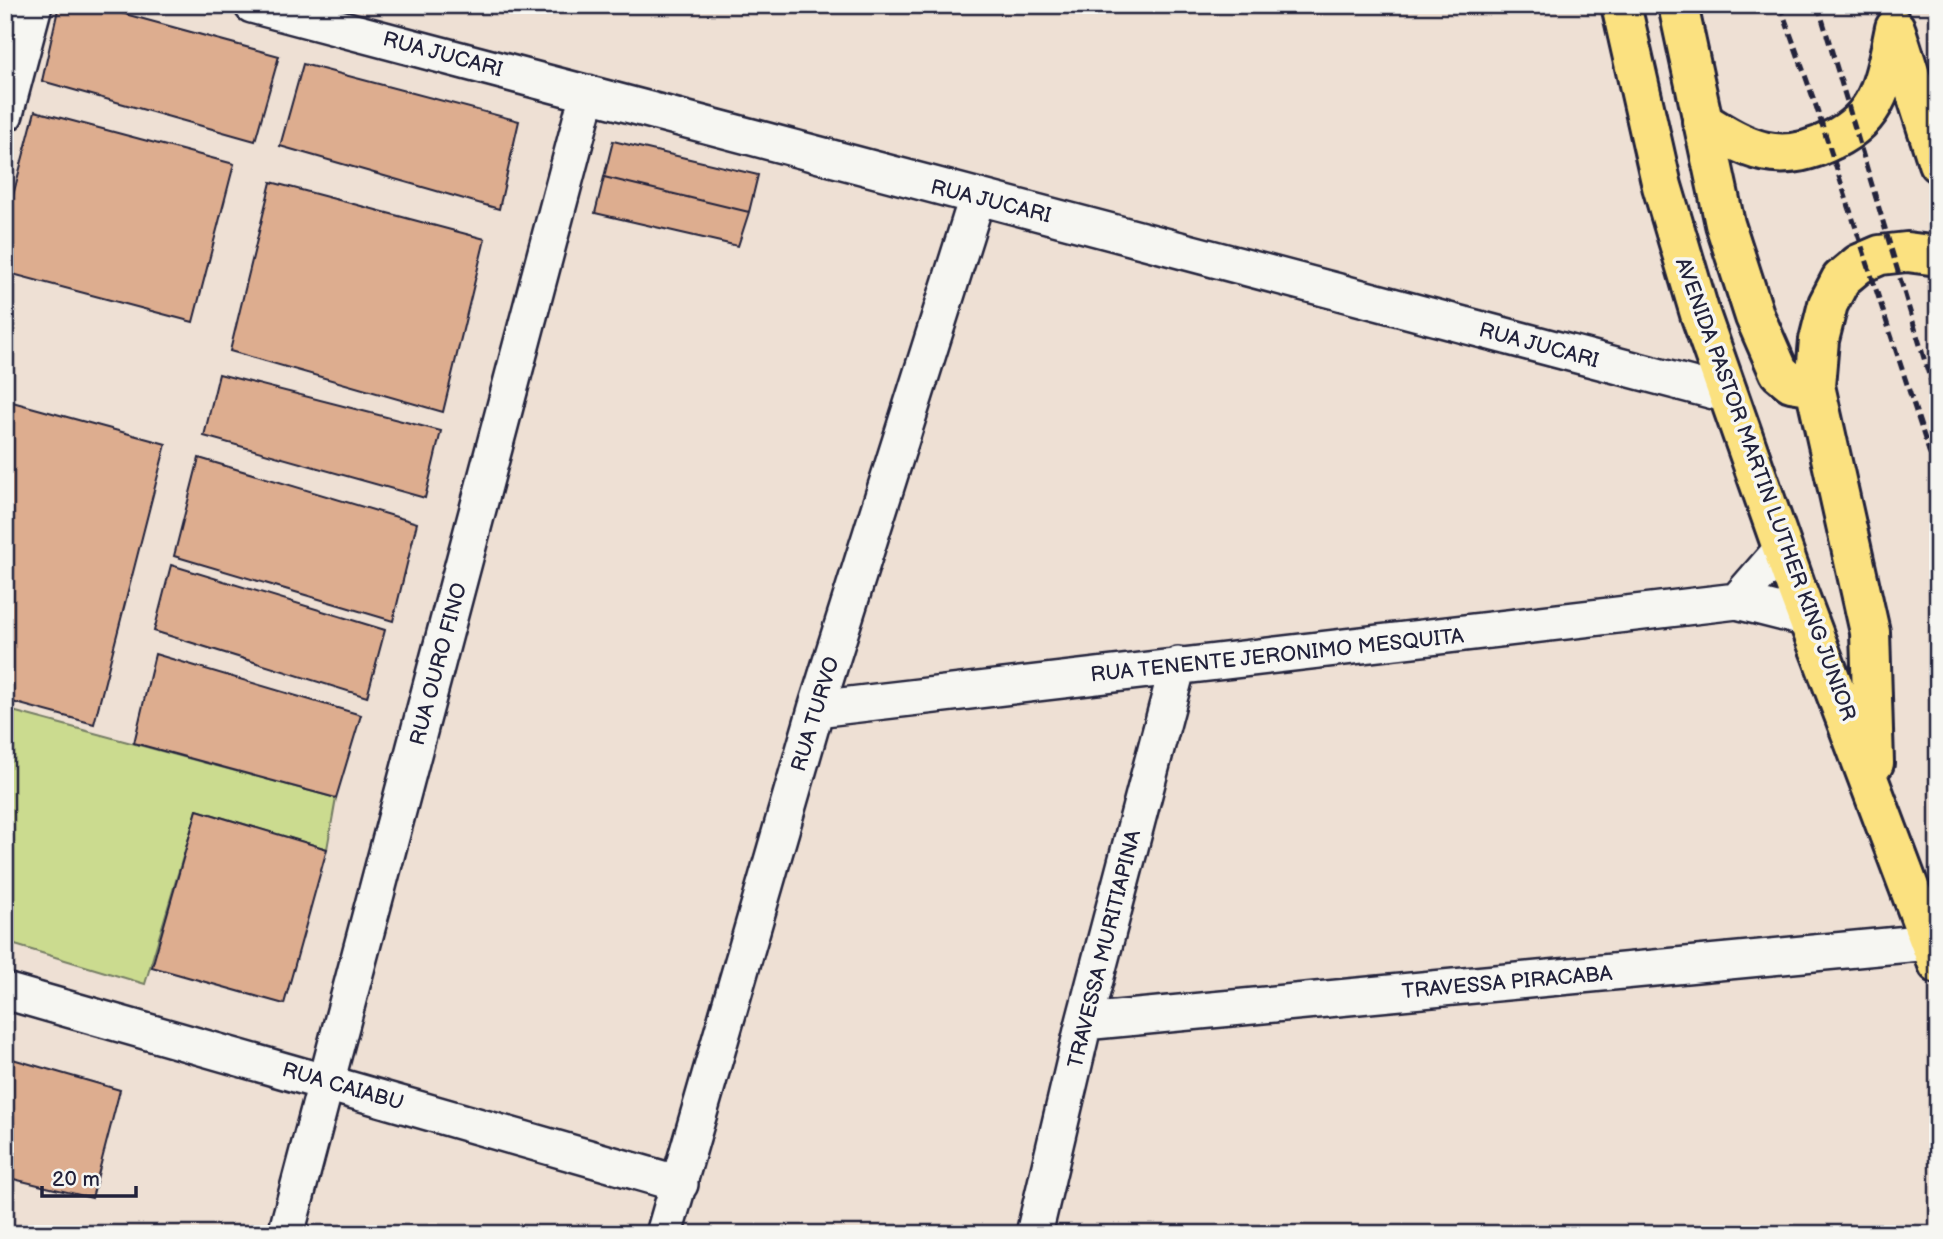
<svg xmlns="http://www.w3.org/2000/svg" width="1943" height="1239" font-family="'Balsamiq Sans',sans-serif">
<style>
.green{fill:#cbdb8f;stroke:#767e65;stroke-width:2}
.building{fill:#ddad8f;stroke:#22223b;stroke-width:2}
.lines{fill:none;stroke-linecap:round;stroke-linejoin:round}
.minor-casing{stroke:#22223b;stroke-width:40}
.major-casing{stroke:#22223b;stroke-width:44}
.minor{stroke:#f6f6f2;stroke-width:35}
.major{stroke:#fbe180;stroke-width:38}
.rail{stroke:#22223b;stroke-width:5;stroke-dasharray:10 5;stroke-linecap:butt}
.labels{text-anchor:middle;stroke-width:7;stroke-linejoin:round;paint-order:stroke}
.street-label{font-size:21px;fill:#22223b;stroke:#f6f6f2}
</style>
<rect width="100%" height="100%" fill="#eee0d4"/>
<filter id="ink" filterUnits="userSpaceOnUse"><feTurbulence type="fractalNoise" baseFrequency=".0143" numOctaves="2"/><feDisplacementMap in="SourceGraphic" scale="14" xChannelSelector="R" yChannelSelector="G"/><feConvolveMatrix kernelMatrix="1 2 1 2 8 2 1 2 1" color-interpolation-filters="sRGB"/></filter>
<g filter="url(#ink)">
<path class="green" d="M5,709L336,798L327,849L197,810L145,984L5,942Z"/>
<path class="building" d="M59,5H92L279,56L255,141L42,81Z
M303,64L519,121L499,209L280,146Z
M35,111L234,164L193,322L5,272V226Z
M613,141L758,175L749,212L604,177Z
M604,177L749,212L738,246L595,213Z
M271,182L485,239L443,412L230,351Z
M219,374L441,431L425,498L204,436Z
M5,400L166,444L94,724L5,700Z
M199,458L417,523L393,621L174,556Z
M171,565L385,630L367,697L154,631Z
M155,654L361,715L336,798L134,743Z
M197,810L327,849L284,1004L152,967Z
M9,1058L120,1090L92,1198L5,1177V1073Z"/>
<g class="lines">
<defs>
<path id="minor" d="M252,5L1729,395
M5,114L34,5
M1737,601L1783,548
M816,709L1737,601L1808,619
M5,991L680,1184
M1084,1022L1930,942
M286,1234L588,93
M664,1234L816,709L977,198
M1034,1234L1084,1022L1178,665"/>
<path id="major" d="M1621,5L1662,186L1700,314L1797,590L1938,964
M1678,5L1725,224L1755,317L1779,372L1791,382L1815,386
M1896,31L1938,163
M1702,121C1747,150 1780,167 1832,140C1851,131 1868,116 1877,96C1887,74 1890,51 1895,28
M1874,763L1870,632L1815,386L1819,340L1828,304L1841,279L1859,264L1880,255L1907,252L1938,256"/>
</defs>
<use href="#minor" class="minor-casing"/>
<use href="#major" class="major-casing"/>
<use href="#minor" class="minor"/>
<use href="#major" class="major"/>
<path class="rail" d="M1780,5L1816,106L1938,479
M1818,5L1938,405"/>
</g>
</g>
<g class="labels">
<g class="street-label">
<text transform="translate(443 54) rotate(15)" y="7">RUA JUCARI</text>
<text transform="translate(991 201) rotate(14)" y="7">RUA JUCARI</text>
<text transform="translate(1539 345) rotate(15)" y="7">RUA JUCARI</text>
<text transform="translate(1766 489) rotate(70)" y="7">AVENIDA PASTOR MARTIN LUTHER KING JUNIOR</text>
<text transform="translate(1277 655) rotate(-6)" y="7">RUA TENENTE JERONIMO MESQUITA</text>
<text transform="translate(438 664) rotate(-75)" y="7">RUA OURO FINO</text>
<text transform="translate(815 714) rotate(-73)" y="7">RUA TURVO</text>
<text transform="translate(1104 949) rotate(-76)" y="7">TRAVESSA MURITIAPINA</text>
<text transform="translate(1507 982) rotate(-5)" y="7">TRAVESSA PIRACABA</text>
<text transform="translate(343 1086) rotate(16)" y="7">RUA CAIABU</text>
</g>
</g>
<rect width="1943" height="1239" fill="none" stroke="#f6f6f2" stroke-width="28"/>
<rect x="14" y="14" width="1915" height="1211" fill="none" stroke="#22223b" stroke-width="2.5" filter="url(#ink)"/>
<path d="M42 1186v10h94v-10" fill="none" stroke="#22223b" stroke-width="3.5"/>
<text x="52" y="1186" font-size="21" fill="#22223b" stroke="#f6f6f2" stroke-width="5" paint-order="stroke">20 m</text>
</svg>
